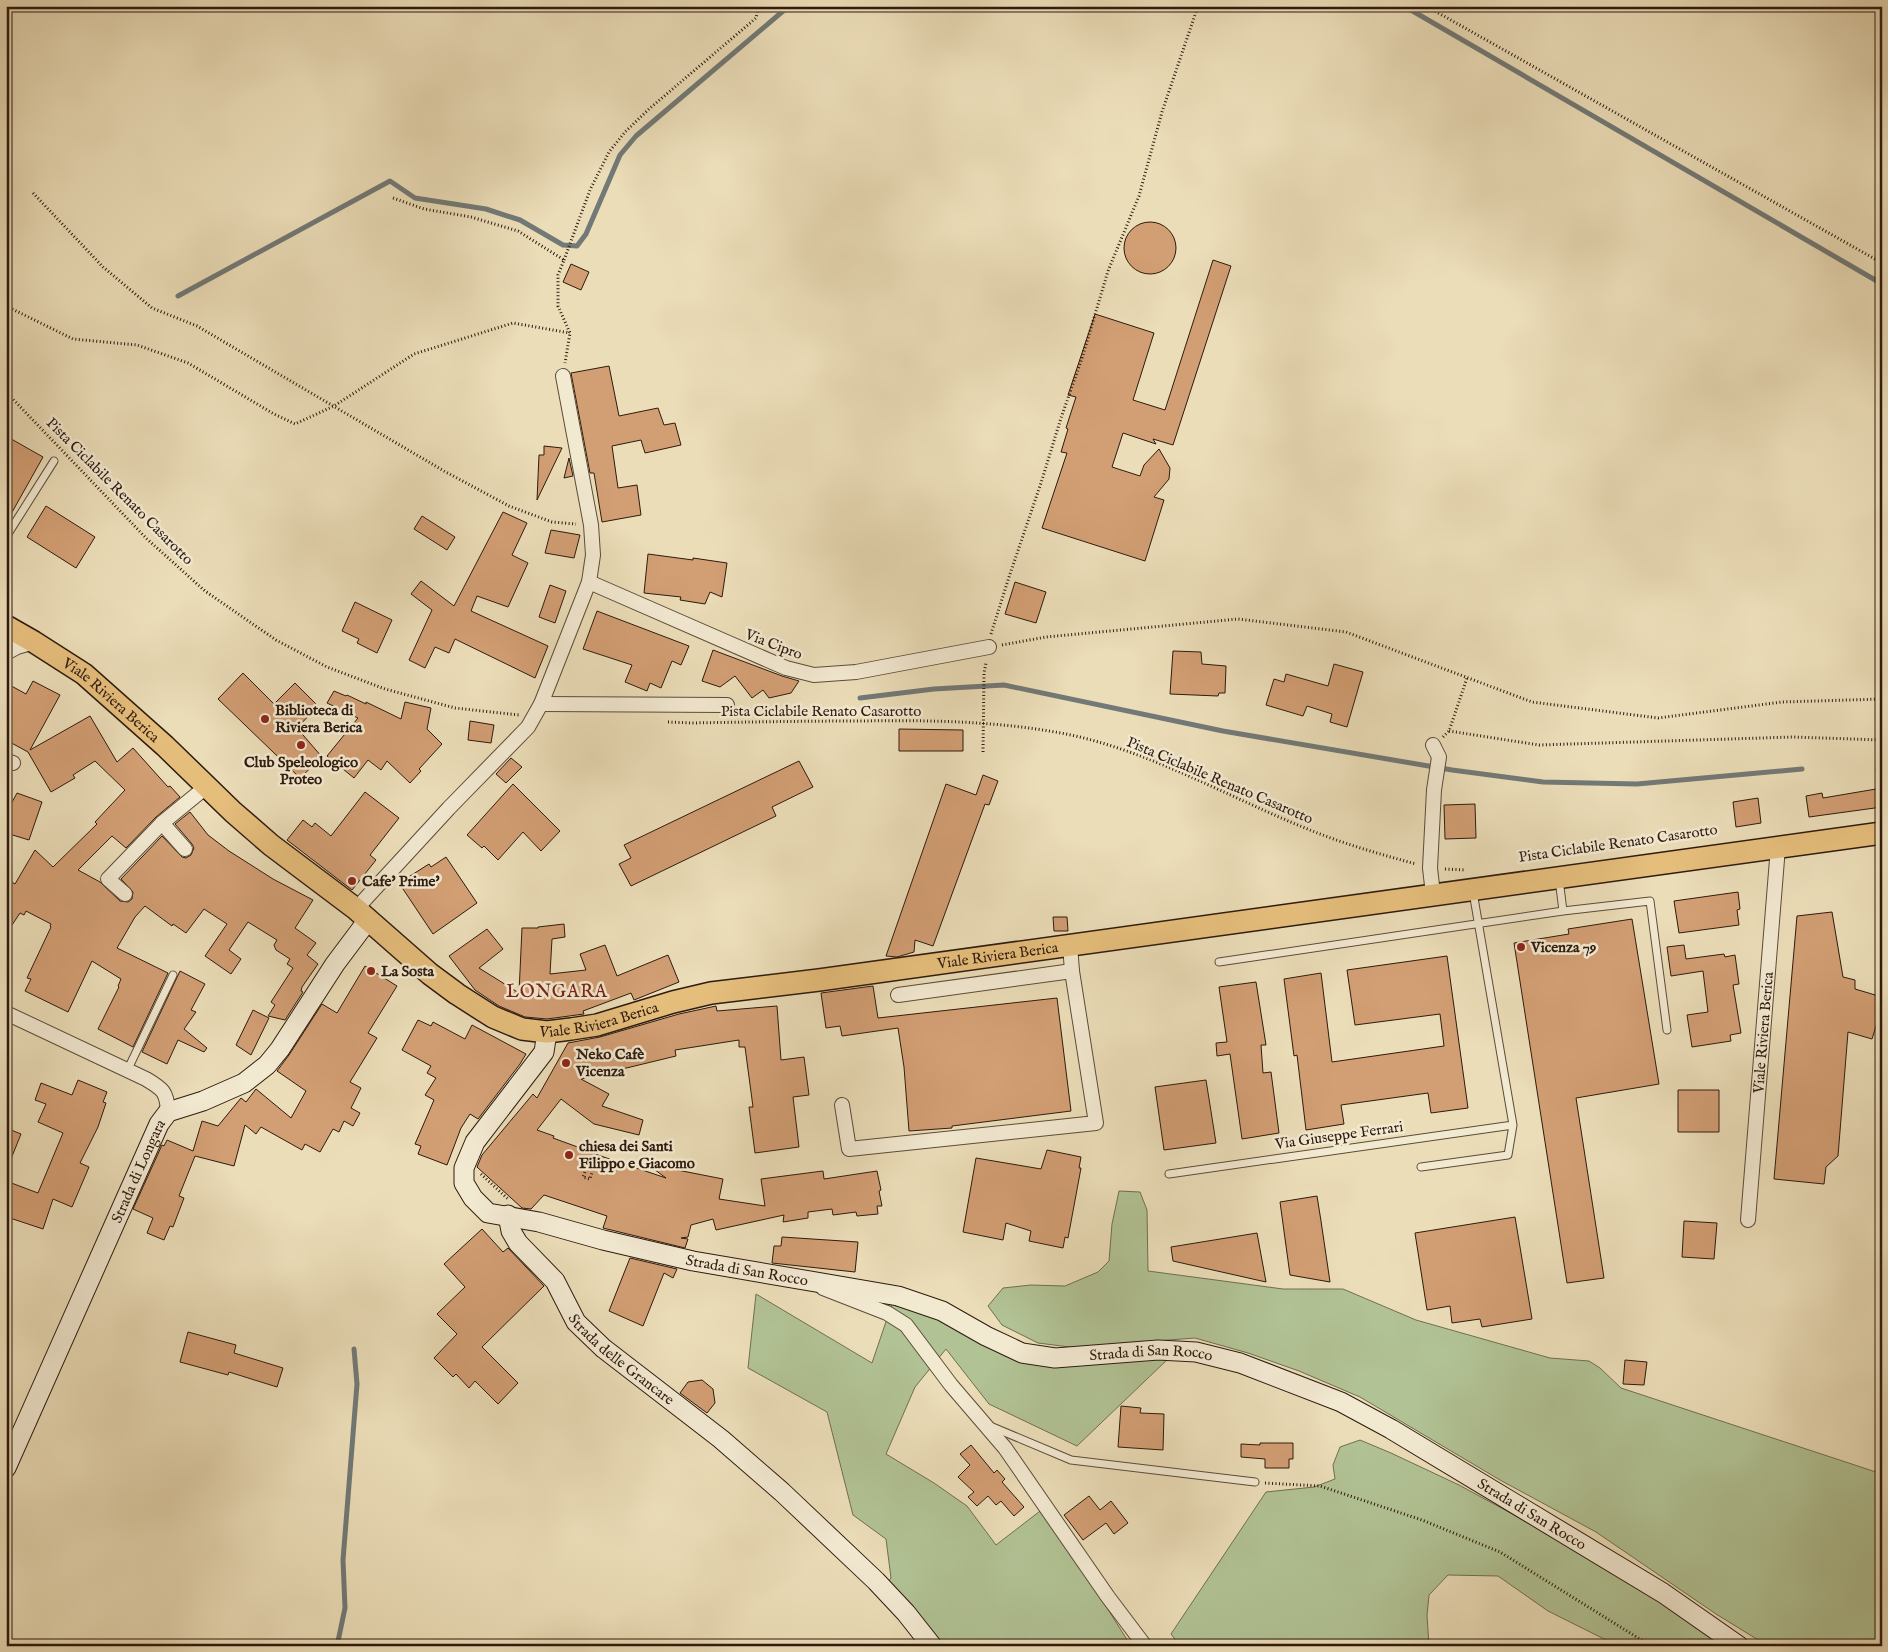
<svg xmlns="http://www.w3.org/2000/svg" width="1888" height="1652" font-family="'IM FELL English',serif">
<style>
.green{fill:#b1c294;stroke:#706e51}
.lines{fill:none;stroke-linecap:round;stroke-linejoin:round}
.stream{stroke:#727976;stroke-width:5}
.building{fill:#d29e73;stroke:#2e1a0e}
.lane-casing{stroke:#5d4b38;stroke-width:9}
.street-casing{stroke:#5d4b38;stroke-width:16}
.secondary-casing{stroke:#2e1a0e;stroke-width:21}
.primary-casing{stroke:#2e1a0e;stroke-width:24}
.path{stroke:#2e1a0e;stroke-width:3;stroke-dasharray:1 2.5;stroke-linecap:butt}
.lane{stroke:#f2e9d1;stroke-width:7}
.street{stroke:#f2e9d1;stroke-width:14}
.secondary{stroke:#f2e9d1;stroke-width:19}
.primary{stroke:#e6be7c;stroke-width:21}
.poi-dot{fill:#8f2418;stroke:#f2e9d1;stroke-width:2}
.labels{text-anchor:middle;stroke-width:5;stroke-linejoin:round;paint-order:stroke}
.street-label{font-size:15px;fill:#2e1a0e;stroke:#f2e9d1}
.poi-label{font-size:15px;font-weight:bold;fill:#2e1a0e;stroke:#f2e9d1;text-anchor:start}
.quarter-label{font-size:18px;letter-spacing:1px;fill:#7a1f14;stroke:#f2e9d1}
</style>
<rect width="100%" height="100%" fill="#ebddb8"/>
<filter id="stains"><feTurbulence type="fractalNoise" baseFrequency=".004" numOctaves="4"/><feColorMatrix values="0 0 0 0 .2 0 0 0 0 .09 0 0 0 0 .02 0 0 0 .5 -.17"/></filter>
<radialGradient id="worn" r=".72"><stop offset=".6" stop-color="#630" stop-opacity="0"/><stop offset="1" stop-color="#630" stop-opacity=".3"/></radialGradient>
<path class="green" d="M1119,1191L1140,1192L1147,1210L1148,1271L1283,1289H1343L1416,1320L1550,1358L1589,1361L1600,1368L1621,1388L1882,1474V1646H1768L1716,1614L1596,1532L1500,1480L1360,1397L1299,1371L1248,1353L1195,1338L1142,1342L1085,1349L1038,1343L1002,1325L988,1306L1003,1288L1031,1285L1065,1286L1098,1272L1109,1261L1112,1224Z
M756,1294L872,1363L892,1304L942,1317L1052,1367L1169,1358L1077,1446L989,1404L946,1349L915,1387L886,1454L934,1483L967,1506L996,1545L1044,1508L1131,1646H934L883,1587L891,1578L886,1539L853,1515L827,1412L748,1368Z
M1360,1440L1391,1453L1459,1485L1562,1541L1661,1600L1727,1646H1618L1548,1611L1498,1576L1448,1575L1429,1595L1427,1615L1429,1646H1180L1171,1634L1266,1492L1314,1487L1335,1479L1333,1465L1340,1447Z"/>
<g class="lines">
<path class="stream" d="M1404,6L1882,284
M178,296L390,181L415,198L486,209L520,220L563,245L577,246L586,234L620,155L636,136L789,6
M860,698L934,689L1004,685L1223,731L1452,770L1543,782L1637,784L1802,769
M1878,769H1882
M337,1646L345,1608L343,1560L357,1384L354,1349"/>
</g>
<path class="building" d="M1124 248a26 26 0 1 1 52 0a26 26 0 1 1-52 0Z
M1213,260L1231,266L1173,445L1153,439L1156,444L1123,433L1112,467L1140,476L1144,465L1159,449L1170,468L1169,479L1154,497L1164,500L1145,561L1042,528L1067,453L1061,452L1068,429L1066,428L1076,397L1068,395L1095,314L1154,333L1133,400L1165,410Z
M571,264L589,272L581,290L563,282Z
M609,366L619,416L658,408L664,425L675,423L681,445L645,453L641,440L612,446L618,488L637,485L641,515L602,522L594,473H590L571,373Z
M6,436L43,457L6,523Z
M544,446L562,448L537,500L539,455H544Z
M569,458L573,476L564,478Z
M46,506L95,537L76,568L27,537Z
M503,512L527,523L512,555L528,563L508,607L477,596L471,611L548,646L535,678L455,639L449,653L435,647L425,668L409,660L432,610L411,594L421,581L454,606Z
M422,516L455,537L447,550L414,529Z
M551,530L580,535L574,558L545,553Z
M648,554L693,560V558L727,563L722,597L710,592L705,604L680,600L681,597L644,593Z
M1015,582L1046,592L1036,623L1005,614Z
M550,585L566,591L555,623L539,617Z
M355,602L392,620L377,653L357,643L359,639L342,631Z
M597,611L689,646L681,665L672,661L661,688L650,683L647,691L625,682L632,665L583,649Z
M713,650L782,676L799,681L791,693L769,698L763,690L752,698L735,676L720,687L702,681Z
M1173,651L1201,652L1202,664L1226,666L1225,693H1219L1218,696L1170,694Z
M1334,664L1363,672L1347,727L1330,722L1332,714L1307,706L1303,716L1266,705L1274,679L1284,682L1286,674L1328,686Z
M243,673L274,704L295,683L318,706L297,728L322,757L300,778L218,699Z
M33,681L60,695L30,750L90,716L117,762L133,748L168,787L170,786L180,797L156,817L126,848L112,836L78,870L100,882L120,901L128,902L132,899L133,892L121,879L162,836L182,857L186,858L191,855L194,848L192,844L175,824L190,812L208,835L229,851L273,879L313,900L295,928L316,943L307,955L318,964L302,987L301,991L303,992L285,1020L268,1016L275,1005L271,1002L293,968L287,964L290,959L276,950L274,945L277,940L248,922L229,950L241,959L231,974L205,956L227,924L204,909L186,933L173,924L172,926L145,906L135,917L117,948L168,973L133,1047L98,1029L119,987L118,986L121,979L92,961L68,1012L25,991L31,979L27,978L51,927L50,926L51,924L26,911L24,915L20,913L6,934V891L12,882L15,884L35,850L53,867L97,824L95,822L125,790L95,761L73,775L75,778L51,792L28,752L6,740V683L26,694Z
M334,691L346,696L347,695L366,704V702L401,719L405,702L431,708L427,729L442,744L419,769L421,771L410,783L387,761L381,770L368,760L354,778L327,756L358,718L327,703Z
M470,721L494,725L491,743L468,740Z
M899,729L963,730V751H899Z
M511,758L522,767L506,783L496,774Z
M799,761L813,787L772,807L776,816L631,886L619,864L631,858L624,845Z
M983,775L998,781L989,805L985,804L933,946L915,940L914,952L897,957L886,956L946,784L976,795Z
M513,784L560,831L541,851L523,832L498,860L484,846L482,848L467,835Z
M1882,788V807L1809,817L1806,796L1822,793L1823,798Z
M365,792L399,818L370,855L376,860L352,890L287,840L303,820L312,827L315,823L331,836Z
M17,793L42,802L29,840L6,833V804L10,806Z
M1758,798L1761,823L1736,827L1733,802Z
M1475,804L1476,838L1445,839L1444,805Z
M446,857L477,903L433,934L399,883L429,864L431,867Z
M1738,892L1740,909L1737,910L1739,925L1679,933L1674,901Z
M1832,912L1843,977L1855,980V989L1882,997V1007L1872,1039L1848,1032L1838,1156L1826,1167L1824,1184L1774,1179L1797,916Z
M1053,917H1067L1068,931H1054Z
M1632,919L1659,1084L1576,1098L1604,1278L1567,1283L1514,943L1569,934L1568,929Z
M564,924L565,937L552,939L550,974L586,970L580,954L605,945L617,976L668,955L679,982L634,1000L631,993L583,1011L584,1014L547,1019L525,1017L499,1006L475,990L449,956L487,929L503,949L479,968L519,993L522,928H538V927Z
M1684,945L1686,959L1724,954L1725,957L1735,955L1739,984L1733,985L1741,1033L1730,1035L1731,1041L1692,1047L1687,1015L1708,1012L1703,971L1671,976L1667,947Z
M1447,956L1468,1108L1431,1113L1428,1093L1341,1105L1344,1124L1306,1130L1297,1055L1294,1056L1284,979L1321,973L1332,1062L1444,1046L1440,1014L1355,1025L1347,970Z
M365,966L397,986L368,1033L377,1038L350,1082L361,1088L351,1108L360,1113L353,1126L344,1121L339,1132L333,1129L320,1152L305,1144L302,1150L261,1127L256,1134L245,1125L234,1166L195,1156L179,1196L184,1198L173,1227L170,1226L164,1240L147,1233L153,1218L133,1209L162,1145L164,1146L167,1140L193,1151L202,1121L218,1126L241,1098L246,1102L256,1089L291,1118L306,1091L277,1071L289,1055L322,1004L337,1013Z
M180,971L205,984L191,1010L196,1012L184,1029L207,1048L204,1052L178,1040L167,1064L142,1052Z
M1256,982L1266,1045H1261L1263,1073L1271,1072L1279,1133L1242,1139L1230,1054L1217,1056L1216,1043L1227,1042L1219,987Z
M873,986L878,1018L1057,998L1071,1111L952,1126V1128L909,1131L904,1067L898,1028L842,1036L840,1026L826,1028L821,993Z
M716,1006L717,1011L777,1006L781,1060L804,1057L809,1095L793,1097L799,1147L755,1153L749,1107H753L745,1047H739V1040L675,1050L676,1056L581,1079L609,1094L602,1106L643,1120L639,1135L594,1124L561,1099L537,1130L554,1136L553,1138L583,1149V1150L666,1178L647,1164L723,1179L719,1199L765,1206L761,1179L823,1171L824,1179L877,1171L881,1190L879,1191L882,1206H877L878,1214L857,1216L856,1212L833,1215L832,1209L808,1212V1218L783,1222L784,1215L716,1230L713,1219L691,1225L688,1237L681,1238L688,1239L685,1248L603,1228L607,1216L544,1195L531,1209L522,1208L477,1167L482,1155L533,1094L537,1098L568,1043L600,1037L679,1014Z
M253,1010L269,1018L251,1055L236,1045Z
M418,1020L431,1026L433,1022L465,1039L472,1025L526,1054L520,1064L478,1119L470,1114L461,1128L447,1165L418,1154L421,1146L415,1144L434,1100L425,1095L436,1078L427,1073L431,1066L402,1050Z
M78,1080L107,1092L103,1102L106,1103L98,1127L80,1163L89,1167L72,1207L53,1199L43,1229L13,1219H6V1181L38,1193L63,1133L38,1122L46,1104L35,1100L41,1083L72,1095Z
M1206,1080L1216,1143L1164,1150L1155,1087Z
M1678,1090H1719V1132H1678Z
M6,1128L21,1134L7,1169H6Z
M1047,1150L1081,1157L1079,1168H1081L1068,1238L1065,1237L1063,1248L1029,1241L1031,1231L1006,1223L1003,1240L963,1232L976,1158L1041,1169Z
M1317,1196L1321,1221L1330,1282L1290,1275L1280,1202Z
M1515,1217L1532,1319L1482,1327L1480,1319L1452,1323L1450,1306L1427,1310L1415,1233Z
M1684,1221L1717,1223L1714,1259L1682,1257Z
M482,1229L503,1252L508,1248L544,1286L482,1347L518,1383L498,1404L475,1381L469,1388L456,1374L453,1377L434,1358L457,1334L437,1314L465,1287L444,1264Z
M1257,1233L1266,1282L1173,1261L1171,1247Z
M782,1237L858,1242L855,1272L772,1263L774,1246H781Z
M630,1258L677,1269L673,1278L664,1273L643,1326L609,1311Z
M188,1332L236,1345L234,1353L283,1368L277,1387L229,1372L228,1375L180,1362Z
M1625,1360L1647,1362L1644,1385L1623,1384Z
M702,1380L713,1389L715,1403L707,1413L680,1393L688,1382Z
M1121,1406L1141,1408L1140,1413L1164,1414L1163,1450L1118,1447Z
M1260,1443H1293V1459H1289V1468H1265V1459L1241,1457V1444L1260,1445Z
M971,1445L994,1473L997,1470L1005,1479L1002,1482L1024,1507L1014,1516L1001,1501L996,1505L988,1496L977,1506L968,1497L974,1492L958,1477L970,1465L960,1454Z
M1089,1496L1100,1510L1111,1501L1128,1523L1114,1534L1106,1523L1083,1540L1064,1515Z"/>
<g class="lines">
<defs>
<path id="lane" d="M6,537L54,461
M1559,879L1563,911
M1219,962L1563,911L1650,901L1667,1030
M127,1071L173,975
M1421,1167L1508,1155L1513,1125L1473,892
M1169,1174L1513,1125
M990,1426L1071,1460L1255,1482"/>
<g id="street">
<path d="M589,582L786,668L814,675L856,672L989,647"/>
<path d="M6,653L17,647L34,642"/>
<path d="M541,704L727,705"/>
<path d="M1433,745L1439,757L1434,790L1430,868L1433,894"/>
<path d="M6,761L13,763"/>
<path d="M162,823L185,849"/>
<path d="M125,894L108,879L162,823L206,787"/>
<path d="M356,909L449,808L528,727L541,704L589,582L593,555L591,525L563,376"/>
<path d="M1070,945L1072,971"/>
<path d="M6,1013L146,1079C163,1089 167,1092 168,1112"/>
<path d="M842,1105L849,1149L1096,1123L1072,971L898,995"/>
<path id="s1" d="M1748,1220L1778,847"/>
<path d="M823,1288L887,1313L906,1325L951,1385L1005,1448L1108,1597L1145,1646"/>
</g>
<g id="secondary">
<path id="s2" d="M547,1032L544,1052L475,1142L464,1168V1183L473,1198L488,1213L539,1222L603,1240L693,1261L898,1296L942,1311L986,1336L1022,1353L1055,1358L1158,1350L1196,1352L1240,1363L1341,1402L1391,1429L1663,1593L1739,1646"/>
<path id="s3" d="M508,1215L511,1231L518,1243L555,1281L576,1322L603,1348L721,1439L782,1492L876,1581L906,1613L932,1646"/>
<path id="s4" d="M6,1468L159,1124L168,1112L203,1101L244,1083L267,1065L280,1049L335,964L368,920"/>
</g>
<g id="primary">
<path id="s5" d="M6,626L34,642L84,674L165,746L233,812L271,845L356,909L430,974L457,994L493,1017L522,1029L547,1032L571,1029L597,1025L673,1002L711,993L819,980L1882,833"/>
</g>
</defs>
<use href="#lane" class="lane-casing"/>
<use href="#street" class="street-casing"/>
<use href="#secondary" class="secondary-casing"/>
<use href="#primary" class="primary-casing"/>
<path class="path" d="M1426,6L1882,263
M33,193L103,267L152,308L197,326L444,471L509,506L552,522L576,524
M393,198L424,209L471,217L518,231L564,260L558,275V306L570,333L565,363
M564,260L590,190L609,152L625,132L649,109L756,18L758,10L757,6
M6,306L73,339L137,345L188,363L274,414L295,424L334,406L414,354L513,323L570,333
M6,392L147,539L205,591L276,640L327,667L385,689L455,708L519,715
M991,634L1009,577L1041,483L1061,418L1082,358L1108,271L1139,196L1162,112L1198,6
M1002,645L1046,637L1238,619L1346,632L1532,702L1658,718L1782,702L1882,699
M668,722L692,723C749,722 805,721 862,721C930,720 999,721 1066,734C1150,751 1226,796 1305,828C1341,843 1379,854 1416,864
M1449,731L1539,745L1793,737L1882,740
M1443,737L1449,731L1467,678
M983,752L984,673L986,663
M1445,869L1466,870
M591,1157L596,1158L590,1179L583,1177Z
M481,1174L508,1199
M1265,1483L1320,1486L1422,1520L1500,1552L1651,1646"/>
<use href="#lane" class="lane"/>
<use href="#street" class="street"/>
<use href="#secondary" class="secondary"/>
<use href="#primary" class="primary"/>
</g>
<g class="poi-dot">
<circle cx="265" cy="719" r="5"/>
<circle cx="301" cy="745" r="5"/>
<circle cx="352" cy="881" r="5"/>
<circle cx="1521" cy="947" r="5"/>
<circle cx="371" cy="971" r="5"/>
<circle cx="566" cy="1063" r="5"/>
<circle cx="569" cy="1155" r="5"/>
</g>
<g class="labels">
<g class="street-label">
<text transform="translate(120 491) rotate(45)" y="5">Pista Ciclabile Renato Casarotto</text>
<text transform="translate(774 644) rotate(21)" y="5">Via Cipro</text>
<text dy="5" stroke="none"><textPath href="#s5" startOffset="129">Viale Riviera Berica</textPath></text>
<text x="821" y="716">Pista Ciclabile Renato Casarotto</text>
<text transform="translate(1220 780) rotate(23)" y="5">Pista Ciclabile Renato Casarotto</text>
<text transform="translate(1618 843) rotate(-8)" y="5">Pista Ciclabile Renato Casarotto</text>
<text dy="5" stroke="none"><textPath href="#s5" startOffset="1141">Viale Riviera Berica</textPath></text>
<text dy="5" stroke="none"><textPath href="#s5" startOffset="736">Viale Riviera Berica</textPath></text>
<text dy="5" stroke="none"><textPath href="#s1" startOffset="188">Viale Riviera Berica</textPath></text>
<text transform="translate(1339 1135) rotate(-8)" y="5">Via Giuseppe Ferrari</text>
<text dy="5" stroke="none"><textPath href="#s4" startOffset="325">Strada di Longara</textPath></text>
<text dy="5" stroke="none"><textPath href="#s2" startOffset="481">Strada di San Rocco</textPath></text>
<text dy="5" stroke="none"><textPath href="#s3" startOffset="188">Strada delle Grancare</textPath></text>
<text dy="5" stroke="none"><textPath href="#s2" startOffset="901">Strada di San Rocco</textPath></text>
<text dy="5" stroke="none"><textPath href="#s2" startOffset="1321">Strada di San Rocco</textPath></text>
</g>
<g class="poi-label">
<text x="275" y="715">Biblioteca di<tspan x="275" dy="17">Riviera Berica</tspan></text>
<text x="301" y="767" text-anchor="middle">Club Speleologico<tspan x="301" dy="17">Proteo</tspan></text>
<text x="362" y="886">Cafe' Prime'</text>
<text x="1531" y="952">Vicenza 79</text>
<text x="381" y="976">La Sosta</text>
<text x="576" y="1059">Neko Cafè<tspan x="576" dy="17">Vicenza</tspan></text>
<text x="579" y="1151">chiesa dei Santi<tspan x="579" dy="17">Filippo e Giacomo</tspan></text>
</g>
<g class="quarter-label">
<text x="557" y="997">LONGARA</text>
</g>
</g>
<rect width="1888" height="1652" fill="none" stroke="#ebddb8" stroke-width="25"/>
<rect x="8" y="8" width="1873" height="1637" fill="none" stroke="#2e1a0e" stroke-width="2.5"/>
<rect x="12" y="12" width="1863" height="1627" fill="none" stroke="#2e1a0e"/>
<rect width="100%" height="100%" filter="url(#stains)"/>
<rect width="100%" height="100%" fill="url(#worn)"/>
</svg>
